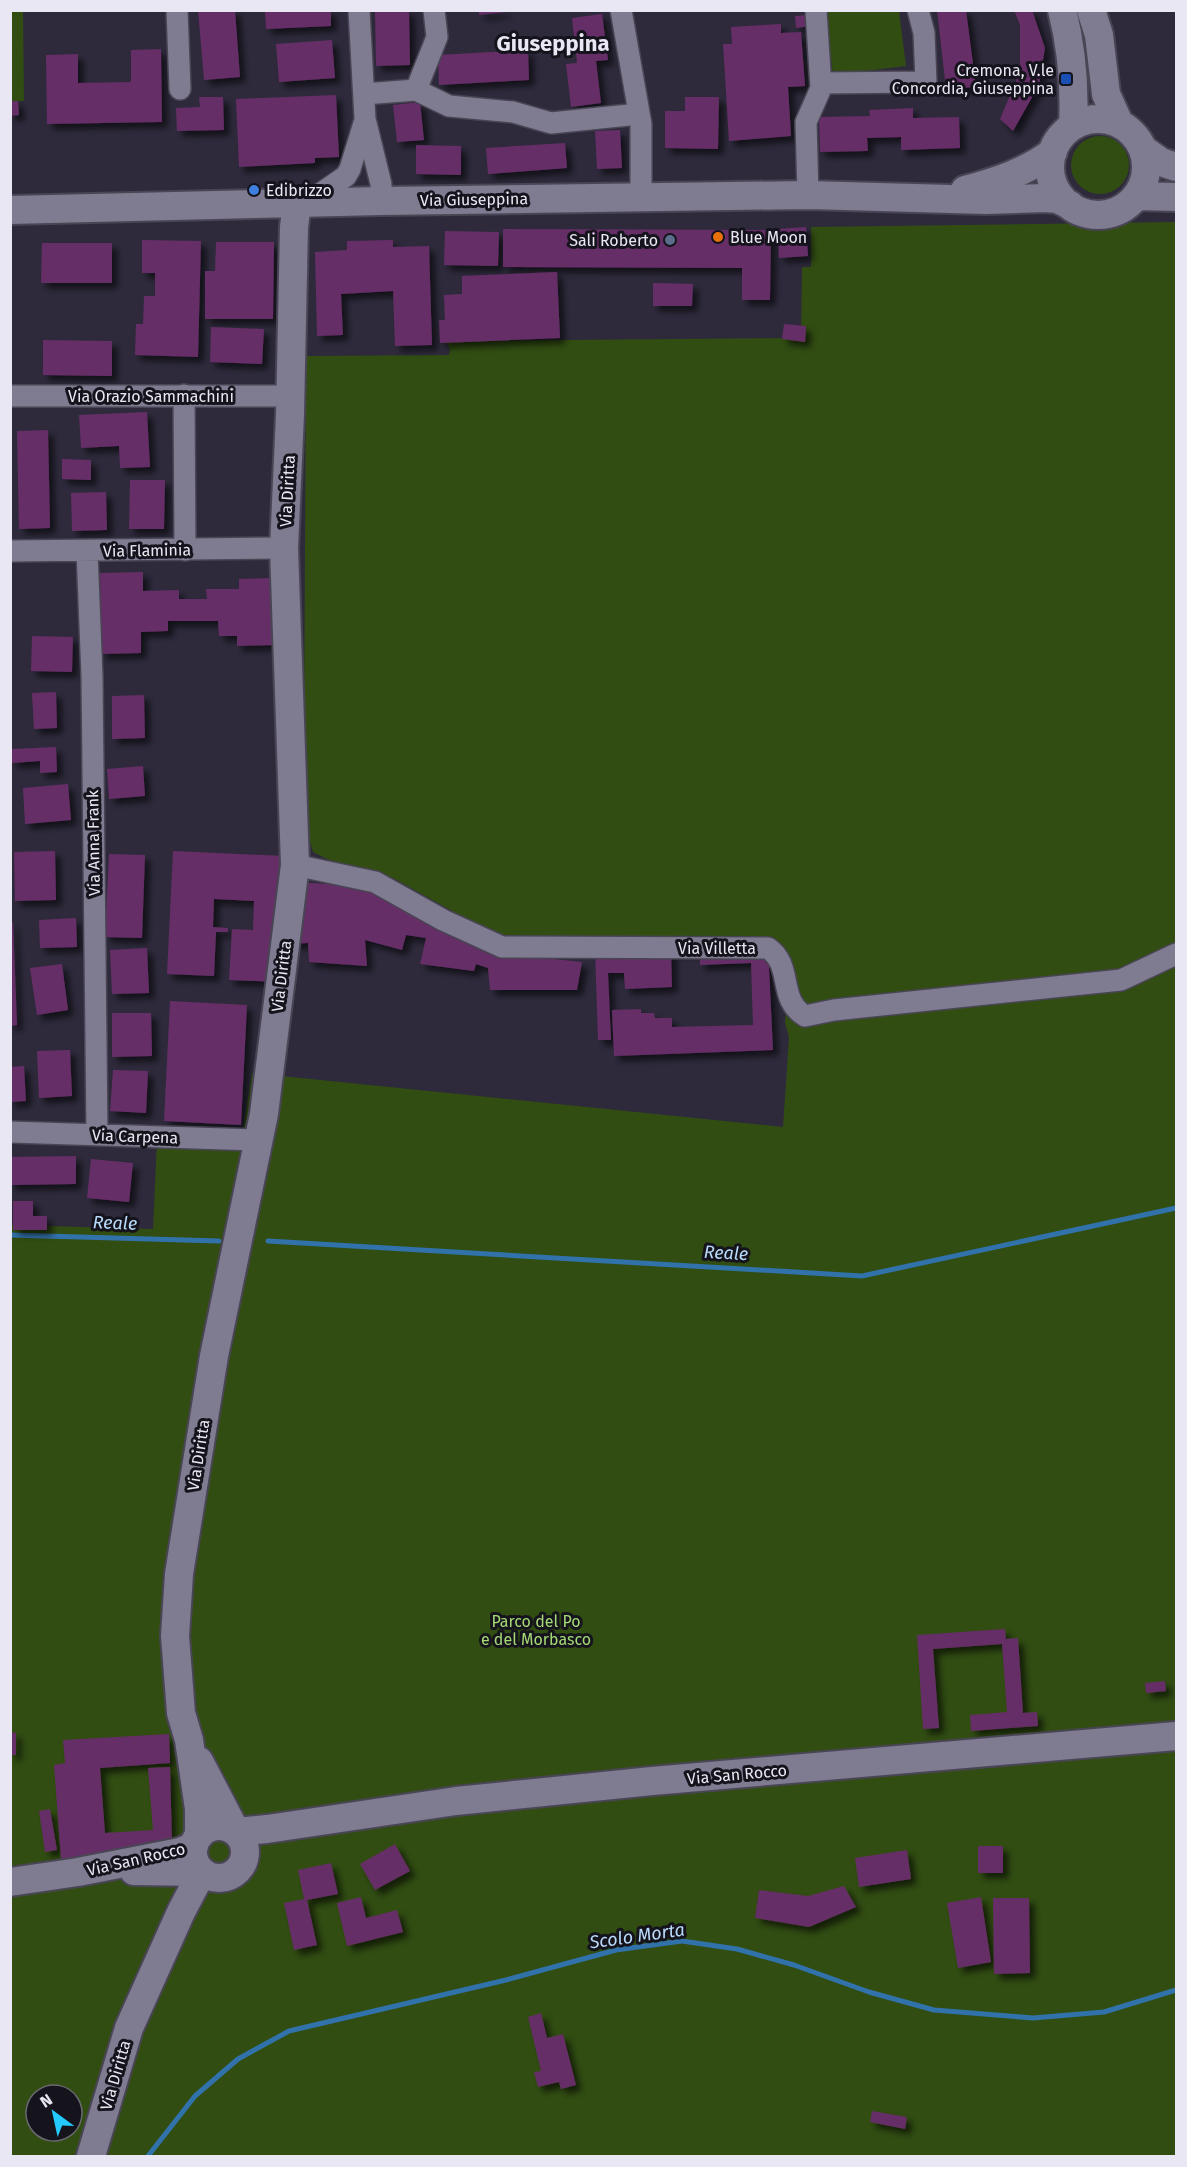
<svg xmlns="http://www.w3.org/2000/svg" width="1187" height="2167" font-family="'Fira Sans',sans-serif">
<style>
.green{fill:#314d12;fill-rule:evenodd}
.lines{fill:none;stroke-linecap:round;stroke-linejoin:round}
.stream{stroke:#3172ab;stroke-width:5}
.building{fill:#662e66;filter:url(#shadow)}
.street-casing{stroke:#494554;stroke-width:24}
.secondary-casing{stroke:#494554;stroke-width:32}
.street{stroke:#7f7b90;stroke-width:21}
.secondary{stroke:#7f7b90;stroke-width:28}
.transit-dot{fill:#1a4fb4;stroke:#15141c;stroke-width:2}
.shop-dot{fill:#3f7fe0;stroke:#15141c;stroke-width:2}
.food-dot{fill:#e8710a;stroke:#15141c;stroke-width:2}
.service-dot{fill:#5c6f8a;stroke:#15141c;stroke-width:2}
.labels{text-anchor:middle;stroke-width:6;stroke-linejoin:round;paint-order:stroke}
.poi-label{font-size:16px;fill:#e9e7f3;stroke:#15141c;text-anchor:end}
.street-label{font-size:16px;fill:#e9e7f3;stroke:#15141c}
.park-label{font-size:16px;fill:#a5d975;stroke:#15141c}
.water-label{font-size:18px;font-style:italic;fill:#b9dafa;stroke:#15141c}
.district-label{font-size:22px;font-weight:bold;fill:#e9e7f3;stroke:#15141c}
</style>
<defs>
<filter id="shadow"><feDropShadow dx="5.5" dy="5.5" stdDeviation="3" flood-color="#0009"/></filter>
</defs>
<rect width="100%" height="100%" fill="#2e2a3c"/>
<path class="green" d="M10,11H23L24,101H11Z
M825,11H899L906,66L833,75Z
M1071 165a29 29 0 1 1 58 0a29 29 0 1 1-58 0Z
M1176,222V2156H11V1225L153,1229L157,1140L241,1143L252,1073L783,1127L789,1037L785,1023L790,961L774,944L589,936L499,937L393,878L329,860L313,852L307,832L304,735L306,356L449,355L450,349L446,341L801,338L802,267H811V227ZM36,2095H72V2131H36Z"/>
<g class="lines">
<path class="stream" d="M10,1235L219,1241
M268,1241L862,1276L1176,1208
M148,2156L195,2096L238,2059L289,2031L506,1980L616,1950L682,1941L737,1949L794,1965L869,1992L934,2010L1033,2018L1104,2012L1176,1990"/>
</g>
<path class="building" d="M198,10H235L240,77L204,80Z
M265,10H331V26L266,29Z
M409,10L410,65L376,66L375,11Z
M479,10H506V12L479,15Z
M937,10H966L976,87L946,89Z
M1014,10H1032L1045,48L1039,85L1013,131L1000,119L1020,72V25Z
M602,14L608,60L596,61L601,103L571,107L566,64L577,63L572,18Z
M809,15L811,26L796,28L795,16Z
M781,24V33L801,32L805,86L788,87L791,136L729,141L723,44H732L731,27Z
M332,40L335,78L279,82L276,44Z
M161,49L162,122L47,124L46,55L78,54V83L131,82V50Z
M528,50L529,80L439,85L438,55Z
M336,95L339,157L315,158V163L239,167L236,99Z
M199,97H223L224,130L177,131L176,108L200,107Z
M685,97H719L718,149L665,148V111H685Z
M10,101H18L19,115L10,116Z
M420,102L424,140L397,142L393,105Z
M913,108V118L959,117L960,148L901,150V137L867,138L868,151L820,152L819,117L870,116L869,110Z
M620,130L622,168L597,169L595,131Z
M565,143L567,168L488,174L486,148Z
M416,145L461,146V175L416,174Z
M806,227L808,256L779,258L778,229Z
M503,229L771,230L770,300H742V268L503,267Z
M445,231L499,232L498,266L444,265Z
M142,240L201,241L198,357L135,355L136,324H143L144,296H155V273H142Z
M393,240V247L429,246L432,345L395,346L393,291L341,294L343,335L317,336L315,252L347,250V241Z
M216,242H274L273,319H205V271H215Z
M42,243H112V283H41Z
M557,272L560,338L440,343L439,320H445L444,295L462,294V276Z
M653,283L693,284L692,306H653Z
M784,324L806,326L805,342L782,339Z
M211,327L264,329L262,364L210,362Z
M43,340L112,341V376L43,375Z
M147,412L150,467L120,468L119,446L81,448L79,415Z
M48,430L50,528L19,529L17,431Z
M62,459L91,460V480L62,479Z
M130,480H165L164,529H129Z
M106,492L107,530L72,531L71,493Z
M143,572V591L179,590V599H207L206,589H239V579L273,578L274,645L237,646V636H219L218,621H168V631L141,632V653L101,654L100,573Z
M32,636L73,637L72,672L31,671Z
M56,692L57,728L34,729L32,693Z
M144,695L145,738L112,739V696Z
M56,747L57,772L40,773V761L12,763V749Z
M143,766L145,796L109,799L107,769Z
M68,784L71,820L25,824L23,788Z
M55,851L56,900L15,901L14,852Z
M173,851L286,856L280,982L229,980L232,929L253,930L254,901L214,899L213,927L228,928V932H216L214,976L167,974Z
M109,854L145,855L142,938L105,937Z
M296,882L371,887L498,953L582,962L577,990H490L488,968L476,964L474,971L420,964L426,938L406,935L402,950L365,940L367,966L309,962L308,943L289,944Z
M76,918L77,947L40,948L39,920Z
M13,922L17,1025L10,1026V923Z
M147,948L149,993L112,994L110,950Z
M768,948L773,1050L614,1056L612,1010L641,1009V1013H654L655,1018H672V1027L753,1025L751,963L700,965V951L671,952L672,987L625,989L624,973H608L611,1040H598L595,950Z
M62,964L68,1010L37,1015L30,968Z
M170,1001L247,1005L241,1125L164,1121Z
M112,1013H151L152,1056L112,1057Z
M70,1050L72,1096L39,1098L37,1051Z
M24,1066L26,1101L10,1102V1067Z
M113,1070L148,1071L146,1113L110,1111Z
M76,1156V1184L10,1185V1157Z
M91,1159L133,1163L129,1202L87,1198Z
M13,1201H33V1216H47V1230H13Z
M1005,1629L1006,1639L1018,1638L1023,1713L1037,1712L1038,1726L971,1731L970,1715L1007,1712L1002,1644L933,1649L939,1728L923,1729L917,1635Z
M1165,1681L1166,1691L1146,1693L1145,1683Z
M10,1732L16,1733V1755H10Z
M169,1734L170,1763L100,1768L105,1833L153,1830L148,1768L170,1767L172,1844L61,1859L54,1765L65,1763L63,1740Z
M50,1809L57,1850L45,1852L39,1811Z
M395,1844L410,1871L375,1890L360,1864Z
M978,1846H1003V1873H978Z
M907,1850L911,1879L859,1887L855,1858Z
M331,1863L338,1894L307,1900L317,1945L294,1950L284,1903L304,1899L298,1870Z
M844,1886L856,1907L809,1927L755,1918L759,1890L808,1896Z
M361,1897L366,1918L397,1910L403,1932L347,1946L337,1903Z
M981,1897L991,1962L958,1968L947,1903Z
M993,1898H1029L1030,1973L994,1974Z
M541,2013L547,2038L563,2034L576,2085L561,2089L559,2082L538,2087L534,2072L541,2071L528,2017Z
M872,2111L907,2117L905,2129L870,2122Z"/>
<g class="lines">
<defs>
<path id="street" d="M177,10L180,89
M359,10L365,119L381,184V201
M621,10L641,124V197
M821,83L926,82L924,33L918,10
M416,90L437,37L434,10
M364,94L416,90L449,106L513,112L551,123L639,114
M808,195L806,122L821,88L816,10
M307,203L346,176L350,169L364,123
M184,395L185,550
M10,396H291
M10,551L284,548
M87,551L92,676L97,1135
M295,865L375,882L443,920L502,947L768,948C794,966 777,999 805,1016L834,1010L1121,980L1176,954
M10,1132L259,1140"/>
<path id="secondary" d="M1062,10C1072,49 1075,86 1073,126
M1091,10L1099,35L1106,94L1119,123
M1050 167a48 48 0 1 1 96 0a48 48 0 1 1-96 0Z
M1144,150L1161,162L1176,167
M965,190C998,181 1026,172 1053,152
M1136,196L1176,197
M10,210L381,201L808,195L986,200L1044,198L1057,199L1070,205
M199,1761L236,1832L267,1829L456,1801L652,1781L1176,1736
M193 1852a26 26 0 1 1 52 0a26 26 0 1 1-52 0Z
M199,1836V1809L189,1740L181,1713L175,1636L179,1574L214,1356L264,1114L295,865L284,548L290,414L294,227L297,203
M10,1882L78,1872L180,1852L194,1846
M91,2156L129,2028L181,1912L202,1872L134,1871"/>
</defs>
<use href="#street" class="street-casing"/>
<use href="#secondary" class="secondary-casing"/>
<use href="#street" class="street"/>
<use href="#secondary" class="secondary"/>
</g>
<rect class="transit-dot" x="1060" y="73" width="12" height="12" rx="3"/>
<circle class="shop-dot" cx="254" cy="190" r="6"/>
<circle class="food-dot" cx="718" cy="237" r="6"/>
<circle class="service-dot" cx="670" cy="240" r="6"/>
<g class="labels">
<g class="poi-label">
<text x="1054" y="76">Cremona, V.le<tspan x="1054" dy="18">Concordia, Giuseppina</tspan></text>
<text x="266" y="196" text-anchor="start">Edibrizzo</text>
<text x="730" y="243" text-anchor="start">Blue Moon</text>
<text x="658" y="246">Sali Roberto</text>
</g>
<g class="street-label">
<text transform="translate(474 199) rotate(-1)" y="6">Via Giuseppina</text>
<text x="151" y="402">Via Orazio Sammachini</text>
<text transform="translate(287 491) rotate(-87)" y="6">Via Diritta</text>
<text transform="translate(147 550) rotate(-1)" y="6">Via Flaminia</text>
<text transform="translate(93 843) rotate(-91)" y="6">Via Anna Frank</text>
<text x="717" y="954">Via Villetta</text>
<text transform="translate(281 976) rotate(-83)" y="6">Via Diritta</text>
<text transform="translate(135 1136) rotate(2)" y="6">Via Carpena</text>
<text transform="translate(198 1455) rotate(-81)" y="6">Via Diritta</text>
<text transform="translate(737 1774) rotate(-5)" y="6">Via San Rocco</text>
<text transform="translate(136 1859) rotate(-13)" y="6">Via San Rocco</text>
<text transform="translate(115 2075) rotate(-74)" y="6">Via Diritta</text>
</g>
<g class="park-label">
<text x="536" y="1627">Parco del Po<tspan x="536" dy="18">e del Morbasco</tspan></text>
</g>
<g class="water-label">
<text transform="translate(115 1223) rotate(2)" y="6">Reale</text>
<text transform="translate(726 1253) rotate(3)" y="6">Reale</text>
<text transform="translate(637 1936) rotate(-8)" y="6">Scolo Morta</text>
</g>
<g class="district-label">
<text x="553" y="51">Giuseppina</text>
</g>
</g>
<rect width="1187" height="2167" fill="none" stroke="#e9e7f3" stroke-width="24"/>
<g transform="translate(54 2113) rotate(327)"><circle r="28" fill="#15141c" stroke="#6a6872" stroke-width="1.5"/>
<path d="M0-4.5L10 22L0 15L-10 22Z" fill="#24c9fe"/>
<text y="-9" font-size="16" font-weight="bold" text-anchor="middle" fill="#e9e7f3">N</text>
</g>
</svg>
